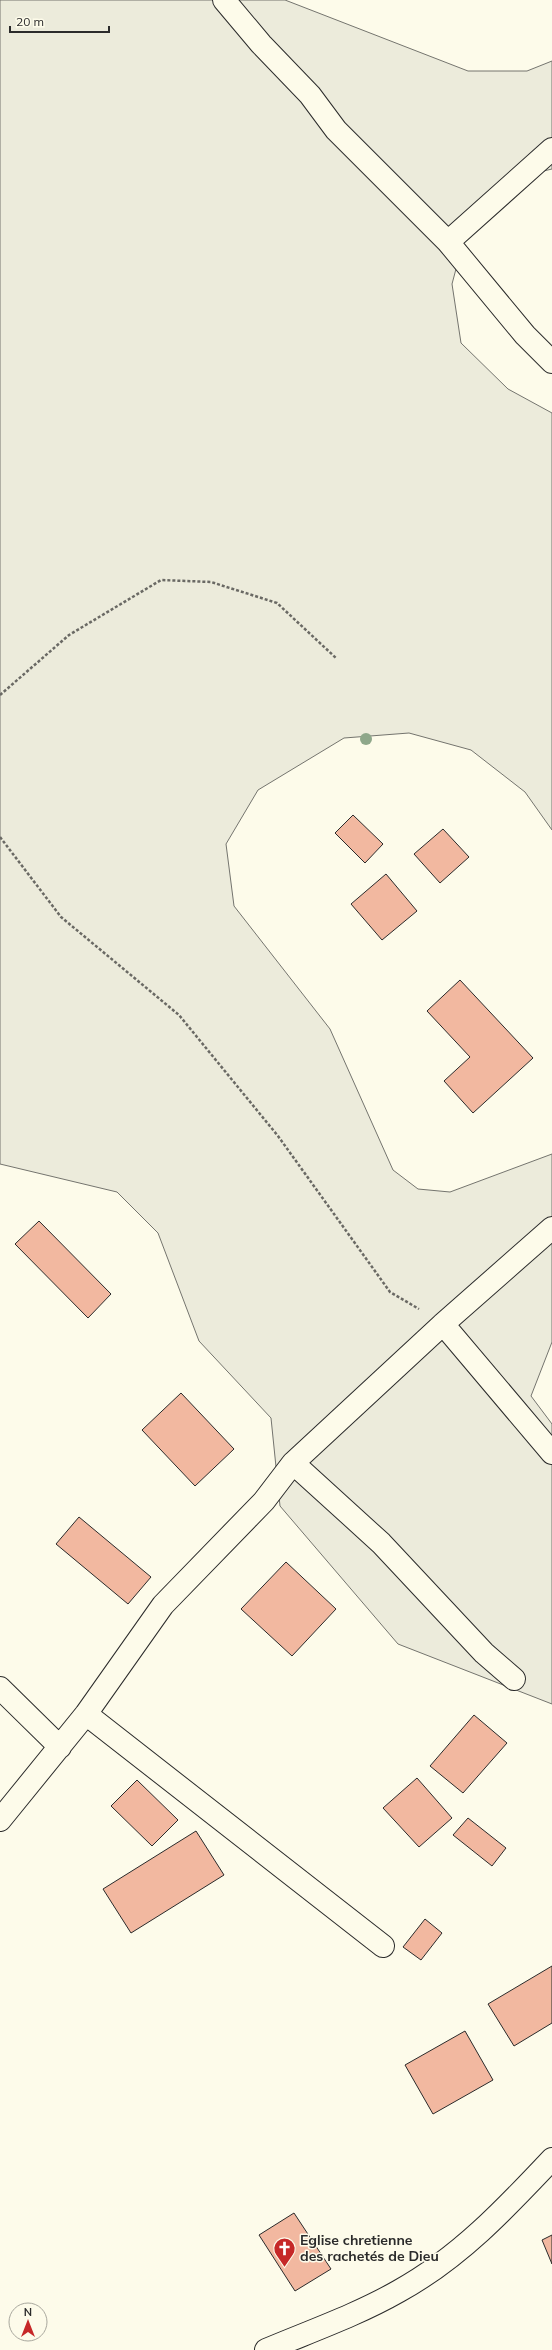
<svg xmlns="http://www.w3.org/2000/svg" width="552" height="2350" font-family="Mulish,sans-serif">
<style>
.green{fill:#ecebdb;stroke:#74746e}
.building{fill:#f2b8a0;stroke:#2b2b2b}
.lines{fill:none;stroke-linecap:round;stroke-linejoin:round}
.minor-casing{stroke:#2b2b2b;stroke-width:24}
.path{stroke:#6a6964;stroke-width:2.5;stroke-dasharray:3 2;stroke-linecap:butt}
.minor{stroke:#fdfbea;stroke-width:22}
.tree{fill:#8ea78a}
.labels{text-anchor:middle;stroke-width:3;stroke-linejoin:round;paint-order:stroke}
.poi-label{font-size:14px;font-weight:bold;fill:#2b2b2b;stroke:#fdfbea;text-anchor:start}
</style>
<rect width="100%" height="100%" fill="#fdfbea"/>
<path class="green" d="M0,0H285L468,71H527L552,61V169L510,179L469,220L452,284L461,343L508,389L552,413V830L525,792L471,750L409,733L344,738L258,790L226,844L234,906L330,1029L393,1170L418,1189L450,1192L552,1154V1342L531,1396L552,1424V1704L398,1644L280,1506L271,1418L199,1341L158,1233L117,1192L0,1164Z"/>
<path class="building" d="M353,815L383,844L365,863L335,833Z
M443,829L469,857L440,883L414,854Z
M386,874L417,911L382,940L351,904Z
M460,980L533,1058L473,1113L444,1081L470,1057L427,1011Z
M39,1221L111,1294L88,1318L15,1244Z
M181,1393L234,1449L195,1486L142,1430Z
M79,1517L151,1577L128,1604L56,1544Z
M286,1562L336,1609L292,1656L241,1609Z
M474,1715L507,1743L463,1793L430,1766Z
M417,1778L452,1818L419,1847L383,1808Z
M137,1780L178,1820L152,1846L111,1806Z
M468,1818L506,1848L492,1866L453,1835Z
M196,1831L224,1875L131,1933L103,1889Z
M425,1919L442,1933L421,1960L403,1947Z
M552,1966V2023L514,2046L488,2004Z
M465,2031L493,2080L433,2114L405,2065Z
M294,2213L331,2269L295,2291L259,2235Z
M552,2235V2264L542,2240Z"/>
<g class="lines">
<defs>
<path id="minor" d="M224,0L261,44L310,95L336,130L448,242L525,335L552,362
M448,242L552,149
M443,1324L552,1453
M293,1463L381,1543L484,1653L514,1679
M0,1688L60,1747
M86,1714L383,1946
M0,1820L86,1714L163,1605L264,1501L293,1463L443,1324L552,1228
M266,2350C311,2331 357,2315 399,2291C459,2258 506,2208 552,2159"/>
</defs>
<use href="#minor" class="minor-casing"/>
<path class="path" d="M0,695L69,635L161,580L211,582L277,603L336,658
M0,837L61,917L179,1015L278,1136L390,1292L419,1309"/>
<use href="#minor" class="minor"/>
</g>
<circle class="tree" cx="366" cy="739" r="6"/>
<defs>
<symbol id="church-pin" viewBox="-11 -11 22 30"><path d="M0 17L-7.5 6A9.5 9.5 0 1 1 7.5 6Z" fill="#c62828" stroke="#fdfbea"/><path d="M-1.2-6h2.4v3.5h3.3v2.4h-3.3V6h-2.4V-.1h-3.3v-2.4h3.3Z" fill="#fff"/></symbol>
</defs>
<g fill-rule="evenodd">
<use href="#church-pin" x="272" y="2236" width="25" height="34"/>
</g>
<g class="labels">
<g class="poi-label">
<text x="300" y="2245">Eglise chretienne<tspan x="300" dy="16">des rachetés de Dieu</tspan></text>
</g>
</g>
<g transform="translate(28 2322)"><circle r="19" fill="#fdfbea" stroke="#a9a89e"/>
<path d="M0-3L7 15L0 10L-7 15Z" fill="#c62828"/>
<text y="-6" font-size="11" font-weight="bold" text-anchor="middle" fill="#2b2b2b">N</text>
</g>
<path d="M10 26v6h99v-6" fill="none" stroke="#2b2b2b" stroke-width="2"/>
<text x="16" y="26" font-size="12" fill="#2b2b2b" stroke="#fdfbea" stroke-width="3" paint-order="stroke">20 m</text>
</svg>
